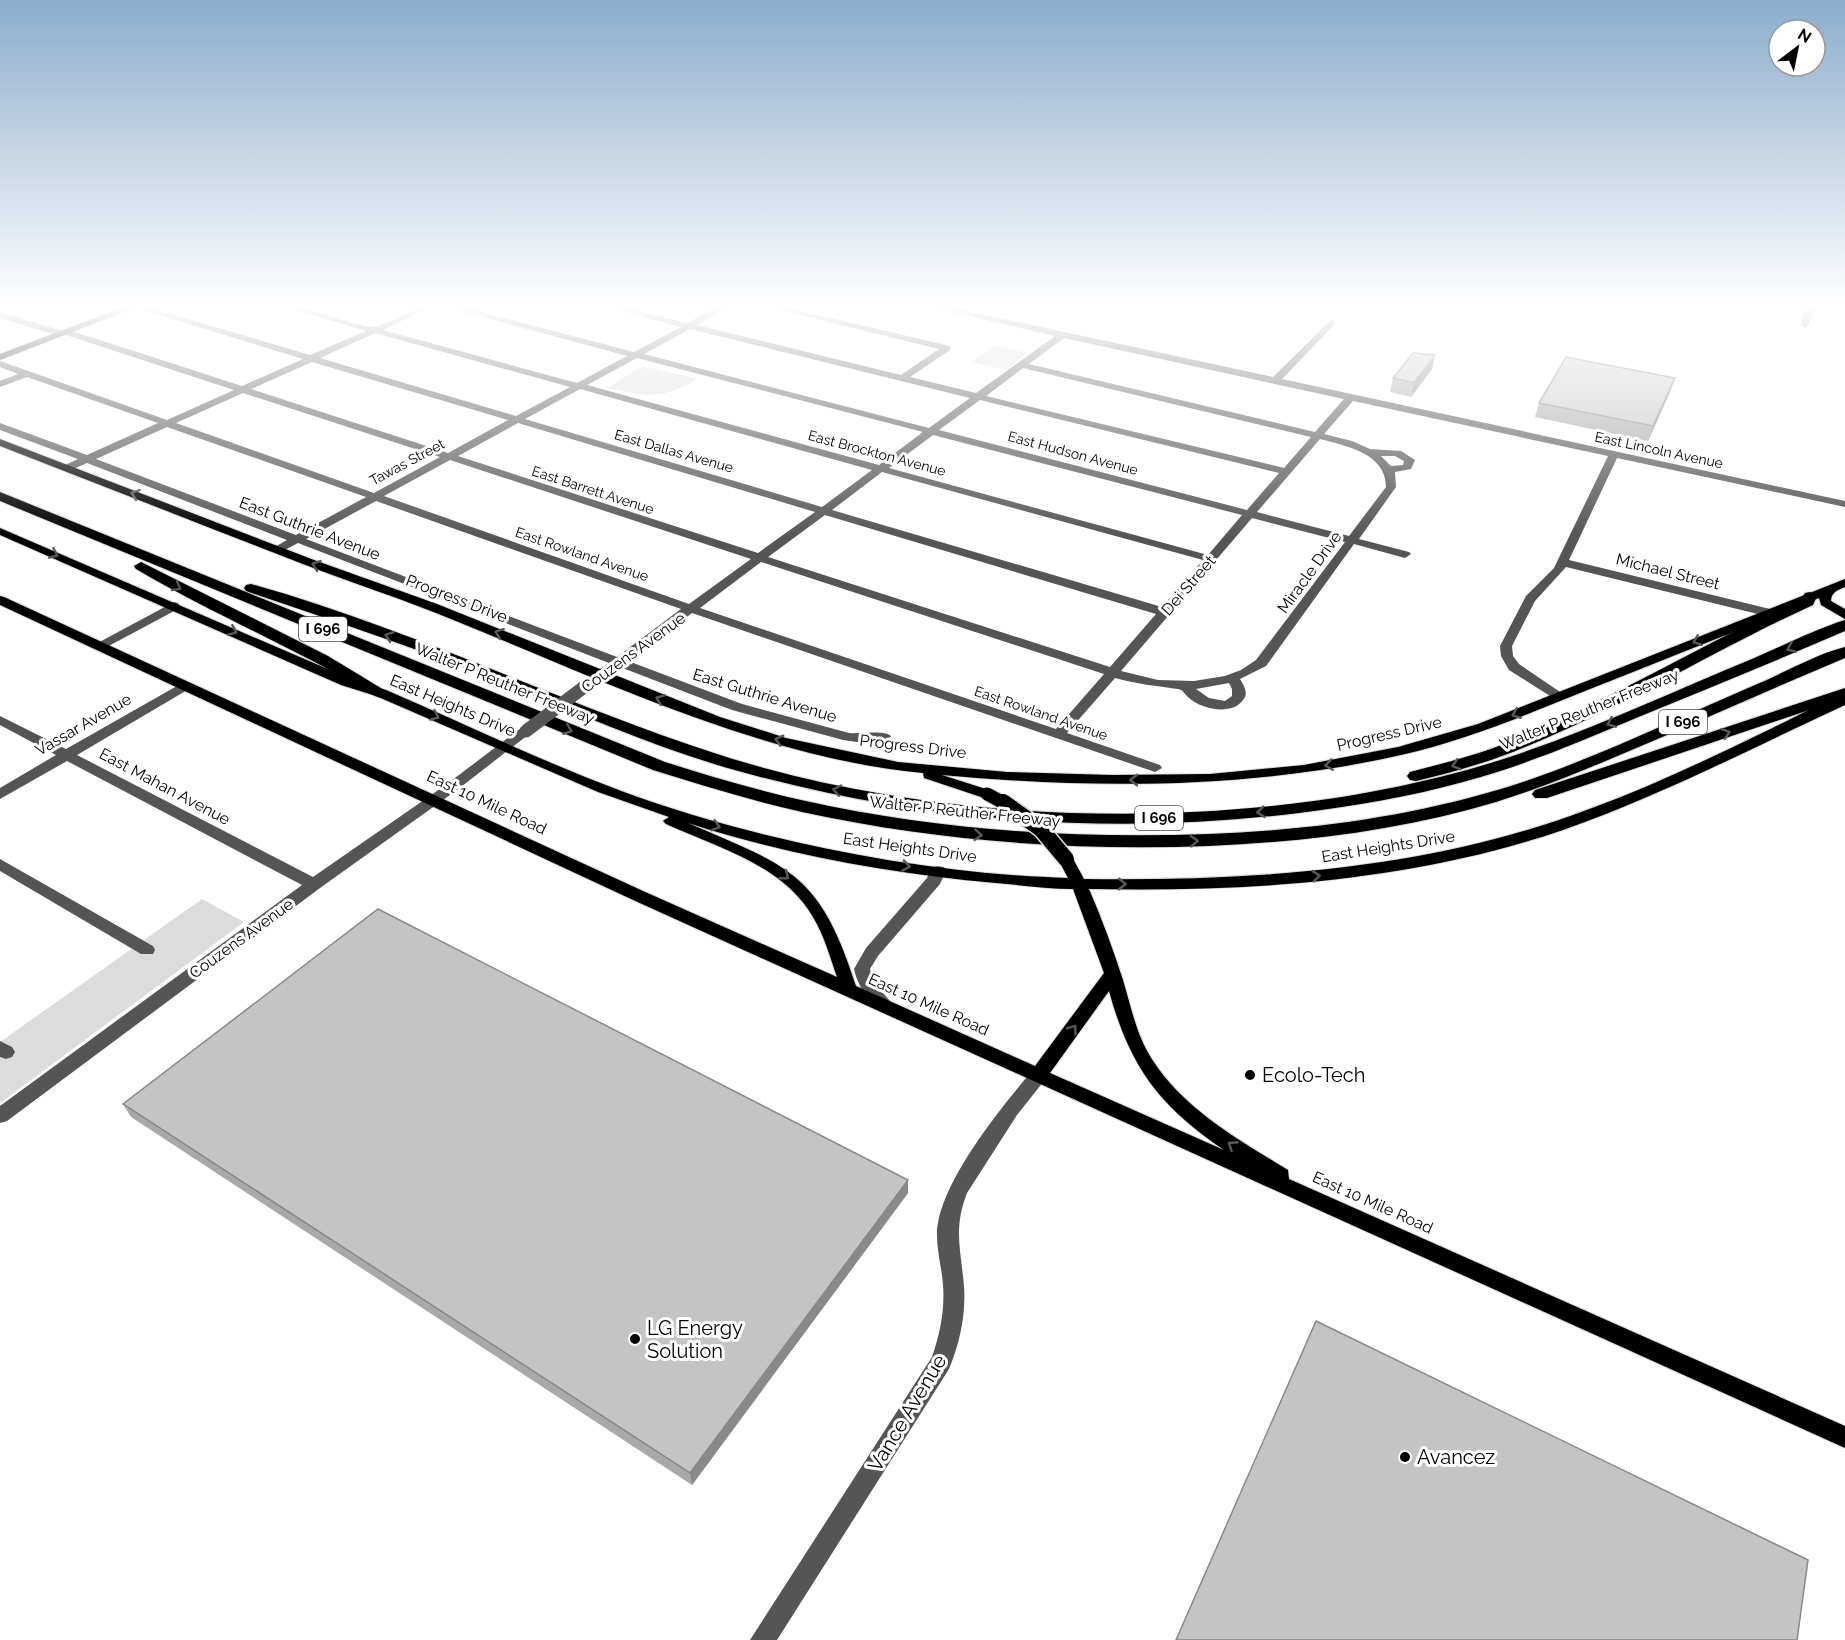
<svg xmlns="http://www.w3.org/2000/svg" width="1845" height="1640" font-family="Raleway,sans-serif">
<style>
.green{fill:#dcdcdc}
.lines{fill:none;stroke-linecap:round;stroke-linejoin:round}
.major-casing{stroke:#dbdbdb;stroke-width:2}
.highway-casing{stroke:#dbdbdb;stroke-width:2}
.minor{fill:#555;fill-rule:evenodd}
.major{fill:#000;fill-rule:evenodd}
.highway{fill:#000;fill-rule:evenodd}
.major-bridge-far1-casing{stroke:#dbdbdb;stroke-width:15;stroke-linecap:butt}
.major-bridge-casing{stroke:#dbdbdb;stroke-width:19;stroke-linecap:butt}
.minor-bridge{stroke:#555;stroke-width:13}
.major-bridge-far1{stroke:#000;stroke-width:13}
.major-bridge{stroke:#000;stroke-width:16}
.wall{fill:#a9a9a9}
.shaded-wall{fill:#898989}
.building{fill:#c4c4c4;stroke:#898989;stroke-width:1.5}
.oneway{stroke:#595959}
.poi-dot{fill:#000;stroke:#fff;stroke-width:2}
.labels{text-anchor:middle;stroke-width:6;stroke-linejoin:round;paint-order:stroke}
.far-street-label{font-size:14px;fill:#000;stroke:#fff}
.shield{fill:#fff;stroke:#4c4c4c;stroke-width:1.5}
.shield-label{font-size:15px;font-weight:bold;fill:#000}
.street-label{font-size:16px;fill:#000;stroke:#fff}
.near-poi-label{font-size:20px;fill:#000;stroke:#fff;text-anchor:start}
.near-street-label{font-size:20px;fill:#000;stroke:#fff}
</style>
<rect width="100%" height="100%" fill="#fff"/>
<path class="green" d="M995,345L1029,353L1006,370L972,362Z
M645,367L651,368L697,379C665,400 643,396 607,388L639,368Z
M202,899L244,922L0,1103V1042Z"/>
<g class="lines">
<defs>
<path id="major" d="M121,308H134L0,360V354Z
M0,439L314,560L437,604L720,717L786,738L898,762L1007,772L1112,775L1210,774L1304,765L1398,747L1478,724L1845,579V587C1838,590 1831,592 1831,601L1845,609V619L1821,605L1819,598C1743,628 1666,659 1590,689C1528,714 1466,740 1401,755C1250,789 1096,789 942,775L992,791L994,794L987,799L924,778L923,773C762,758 600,679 451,619C403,599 352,583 303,564C202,525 101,485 0,446Z
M0,528L351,679L386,690C465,724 543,762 624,792C758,841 925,874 1068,878L1058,859L1066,854L1071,855L1084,879C1256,881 1430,870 1592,808C1650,787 1706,760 1762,733C1789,721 1817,703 1845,696V705C1752,748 1660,796 1563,830C1411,882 1248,892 1089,889C1102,919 1113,949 1123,980C1130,1003 1135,1028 1146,1049C1176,1105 1236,1138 1288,1170L1289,1179L1845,1426V1448L631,899L0,605V596L4,597L643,891L837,977C830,957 824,935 813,917C783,865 717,847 666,824L663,821L669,817L598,792L376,696L341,685L0,535ZM688,823C787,855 892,874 996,883C1021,885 1047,889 1073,889L1104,973L1035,1066L856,986C820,873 790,867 688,823ZM1109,991C1130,1067 1159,1106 1224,1150L1050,1073Z"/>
<path id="highway" d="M0,492L665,762C710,776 755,790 801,800C935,830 1072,839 1209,834C1313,830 1417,816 1517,784C1598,757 1676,719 1755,685C1784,673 1814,655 1845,647V658C1788,682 1731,707 1674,732C1615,757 1557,783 1496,802C1403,830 1305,842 1208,846C1072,851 936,841 802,812C752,801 702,785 653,770L0,501Z
M141,562L328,656L389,693L381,698L375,696C298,649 214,615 136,569L134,566Z
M251,584C409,628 558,702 714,753C935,825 1215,833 1440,777C1548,751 1650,701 1752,659C1783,646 1813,630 1845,620V631C1776,661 1706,689 1636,718C1579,742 1523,766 1463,782C1409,797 1354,806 1299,813C1112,836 923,822 742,772C653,748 569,709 483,675C405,644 325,618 246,591L244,588L246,585Z
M1810,592L1817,596L1813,605C1716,649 1624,707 1525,747C1490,762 1453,772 1416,781L1410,780L1407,776L1410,772C1445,763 1481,754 1514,740C1613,699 1704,643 1801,599L1805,593Z
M1845,688V698L1547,798H1535L1532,794L1535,790Z"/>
</defs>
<use href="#major" class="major-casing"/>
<use href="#highway" class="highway-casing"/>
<path class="minor" d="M137,308H151L310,355L366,331L289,308C318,308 343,323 371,327C384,328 408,308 428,308L383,330L577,383L627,356L450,308H466L634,352L681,327L610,308H626L687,323L715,308H726L697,325L901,375L939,349L771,308H788L950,346V350L910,377L976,393L1055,336L935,308H953L1273,377L1331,320L1334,321V325L1282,379L1845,501V507L1617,458L1569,560L1770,609L1772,612L1766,616L1566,567L1535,601L1512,646L1513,656L1519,664L1563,694L1565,697L1558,701L1509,670L1501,656L1500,646L1526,596L1554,568L1608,456L1353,401L1324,434L1352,441L1370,449L1401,451L1415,460L1411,469L1395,472L1396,487L1359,539L1409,552L1411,554L1405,558L1354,544L1266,666L1240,679C1244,686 1249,693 1243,700C1232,716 1201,709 1189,698C1184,694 1184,690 1178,689C1157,686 1136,684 1115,678L1067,733L1160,765L1162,768L1155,772L692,613L628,661L742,704L849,733C860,734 884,730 891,736L889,739L864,743L843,740L732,710L620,667L593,687H583L581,684L583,681L609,663L298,543L281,552H273V548L287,540L87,463L71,470H63V466L78,459L0,430V423L87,455L158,423L27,377L0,387V381L18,374L0,367V361L167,420L234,390L66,335L59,336L0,318V312L62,331L69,330L242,386L303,359ZM690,329L970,398L929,428L644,354ZM375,333L570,387L516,416L320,358ZM1064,338L1344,399L1315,432L1029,364ZM637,358L923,432L879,465L587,385ZM312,362L508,420L448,453L251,389ZM1023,368L1311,437L1284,468L986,396ZM580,389L872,470L822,507L525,419ZM243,393L440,457L374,493L176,423ZM980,400L1279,473L1247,510L939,430ZM518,423L815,512L758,553L458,456ZM167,427L366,497L296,535L96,459ZM933,435L1242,515L1208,555L889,468ZM1320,439C1346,446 1386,453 1386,487L1349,536L1257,512ZM1381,456H1395L1404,461L1403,465L1391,466ZM450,460L751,559L689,604L384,496ZM882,472L1203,560L1162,607L832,510ZM376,501L681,609L617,657L306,539ZM825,515L1156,614L1110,667L768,557ZM1252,518L1345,542L1256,660L1241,670L1225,676L1194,681L1158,680L1121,671ZM761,562L1104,674L1056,729L700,608ZM1229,683L1232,689V696L1225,701L1209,698L1196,689Z
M1806,308H1814L1809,325L1805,328L1801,325Z
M174,602L178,603L180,606L178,609L103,649L98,650L92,646Z
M184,682L191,686L189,689L77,755L313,877L447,784L521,728L526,727L533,731L457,790L320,888L7,1121L0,1123V1106L302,885L67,761L0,799V788L56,755L0,725V716L66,749Z
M0,859L153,946L155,950L153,954H141L0,871Z
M938,866L944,867L946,871L940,884L878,956L870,969L873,981L895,1007L892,1012C874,1017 857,984 854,969L866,948L927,878L932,867Z
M0,1041L12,1047L15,1052L12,1057L6,1059L0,1057Z
M1038,1069L1044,1071L1047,1076L1044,1081L1017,1115L967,1193C953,1229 961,1250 964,1286C966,1314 960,1343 949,1369L777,1640H750L932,1357C940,1334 945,1310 943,1285C942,1269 937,1252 937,1235C937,1186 1000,1109 1032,1071Z"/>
<use href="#major" class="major"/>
<use href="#highway" class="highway"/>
<defs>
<path id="major-bridge-far1" d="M987,794L1006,804"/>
<path id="major-bridge" d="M1003,802L1041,829L1066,859"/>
</defs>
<use href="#major-bridge-far1" class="major-bridge-far1-casing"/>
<use href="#major-bridge" class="major-bridge-casing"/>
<path class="minor-bridge" d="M526,731L588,684"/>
<use href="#major-bridge-far1" class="major-bridge-far1"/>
<use href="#major-bridge" class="major-bridge"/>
</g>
<path class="wall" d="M1435,355L1432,369L1411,397L1390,392L1393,378Z
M1670,392L1648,441L1535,417L1539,403Z
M123,1104L908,1180V1193L692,1485L131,1117Z"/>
<path class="shaded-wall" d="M1435,355L1432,369L1411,397L1414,383Z
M1675,378L1670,392L1648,441L1653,426Z
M908,1180V1193L692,1485L690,1473Z"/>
<path class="building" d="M1413,353L1435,355L1414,383L1393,378Z
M1566,357L1675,378L1653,426L1539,403Z
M378,909L908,1180L690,1473L123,1104Z
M1316,1321L1808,1560L1797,1640H1176Z"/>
<defs><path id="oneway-chevron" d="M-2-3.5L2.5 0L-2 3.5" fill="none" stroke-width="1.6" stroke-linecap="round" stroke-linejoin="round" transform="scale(1.5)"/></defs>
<g class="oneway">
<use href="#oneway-chevron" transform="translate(135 494) rotate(-159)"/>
<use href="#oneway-chevron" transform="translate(54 554) rotate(23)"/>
<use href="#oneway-chevron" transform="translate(316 565) rotate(-160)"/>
<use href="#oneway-chevron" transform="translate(177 587) rotate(29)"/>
<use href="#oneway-chevron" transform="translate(233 631) rotate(23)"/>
<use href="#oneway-chevron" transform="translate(499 633) rotate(-159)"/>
<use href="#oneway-chevron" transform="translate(389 636) rotate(-161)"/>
<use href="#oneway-chevron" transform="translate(1697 641) rotate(158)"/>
<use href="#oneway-chevron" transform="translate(1791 648) rotate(157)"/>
<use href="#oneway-chevron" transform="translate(660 699) rotate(-158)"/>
<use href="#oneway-chevron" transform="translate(1516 714) rotate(158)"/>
<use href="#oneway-chevron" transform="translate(435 716) rotate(24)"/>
<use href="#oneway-chevron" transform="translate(1611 723) rotate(157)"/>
<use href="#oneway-chevron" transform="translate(568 730) rotate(22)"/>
<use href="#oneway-chevron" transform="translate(1726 733) rotate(-19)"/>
<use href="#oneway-chevron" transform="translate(779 740) rotate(-165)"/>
<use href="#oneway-chevron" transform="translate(1329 765) rotate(171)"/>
<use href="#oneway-chevron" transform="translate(1456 765) rotate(163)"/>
<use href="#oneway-chevron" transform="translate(1134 780) rotate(180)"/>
<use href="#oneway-chevron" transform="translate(837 790) rotate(-168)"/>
<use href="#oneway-chevron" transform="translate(1261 812) rotate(174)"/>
<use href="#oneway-chevron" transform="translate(716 826) rotate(16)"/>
<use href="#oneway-chevron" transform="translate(978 835) rotate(5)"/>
<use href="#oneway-chevron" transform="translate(1194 841) rotate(-3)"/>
<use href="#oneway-chevron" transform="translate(906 866) rotate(9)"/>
<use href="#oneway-chevron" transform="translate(785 876) rotate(39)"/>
<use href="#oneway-chevron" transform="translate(1316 876) rotate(-6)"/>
<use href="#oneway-chevron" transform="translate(1122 884) rotate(1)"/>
<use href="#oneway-chevron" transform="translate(1073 1029) rotate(-54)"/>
<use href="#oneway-chevron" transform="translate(1232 1145) rotate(-147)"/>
</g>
<linearGradient id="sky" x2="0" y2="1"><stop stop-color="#8cadcc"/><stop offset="0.57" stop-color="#fff"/><stop offset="1" stop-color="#fff" stop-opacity="0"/></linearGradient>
<rect width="1845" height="538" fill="url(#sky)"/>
<g class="poi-dot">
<circle cx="1250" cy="1075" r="6"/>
<circle cx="635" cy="1339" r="6"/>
<circle cx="1405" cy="1457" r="6"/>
</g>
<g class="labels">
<g class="far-street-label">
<text transform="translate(1659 450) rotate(12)" y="5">East Lincoln Avenue</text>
<text transform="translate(674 451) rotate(16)" y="5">East Dallas Avenue</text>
<text transform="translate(877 453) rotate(15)" y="5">East Brockton Avenue</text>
<text transform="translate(1073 453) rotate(15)" y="5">East Hudson Avenue</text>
<text transform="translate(407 462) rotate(-28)" y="5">Tawas Street</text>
<text transform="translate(593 490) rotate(18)" y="5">East Barrett Avenue</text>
<text transform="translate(582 554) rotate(19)" y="5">East Rowland Avenue</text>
<text transform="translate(1041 713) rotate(19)" y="5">East Rowland Avenue</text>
</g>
<g class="shield">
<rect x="299" y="617" width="48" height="24" rx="4.5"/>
<rect x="1659" y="710" width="48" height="24" rx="4.5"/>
<rect x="1135" y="806" width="48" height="24" rx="4.5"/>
</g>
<g class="shield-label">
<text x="323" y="634">I 696</text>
<text x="1683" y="727">I 696</text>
<text x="1159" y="823">I 696</text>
</g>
<g class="street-label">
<text transform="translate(310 528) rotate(21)" y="6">East Guthrie Avenue</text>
<text transform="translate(1668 571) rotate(14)" y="6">Michael Street</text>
<text transform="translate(1309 572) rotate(-54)" y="6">Miracle Drive</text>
<text transform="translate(1188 585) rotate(-49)" y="6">Dei Street</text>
<text transform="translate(457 598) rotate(21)" y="6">Progress Drive</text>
<text transform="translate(633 652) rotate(-36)" y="6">Couzens Avenue</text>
<text transform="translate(505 683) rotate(22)" y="6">Walter P Reuther Freeway</text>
<text transform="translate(765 695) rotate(17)" y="6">East Guthrie Avenue</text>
<text transform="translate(453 705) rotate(23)" y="6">East Heights Drive</text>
<text transform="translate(1589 709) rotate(-22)" y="6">Walter P Reuther Freeway</text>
<text transform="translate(83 724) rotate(-30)" y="6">Vassar Avenue</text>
<text transform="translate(1389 733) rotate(-13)" y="6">Progress Drive</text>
<text transform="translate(913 746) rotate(7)" y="6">Progress Drive</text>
<text transform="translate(165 786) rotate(28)" y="6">East Mahan Avenue</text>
<text transform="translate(487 802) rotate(25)" y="6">East 10 Mile Road</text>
<text transform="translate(965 811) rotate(6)" y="6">Walter P Reuther Freeway</text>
<text transform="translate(1388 846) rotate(-9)" y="6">East Heights Drive</text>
<text transform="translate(910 847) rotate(8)" y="6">East Heights Drive</text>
<text transform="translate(241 938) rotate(-36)" y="6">Couzens Avenue</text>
<text transform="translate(929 1004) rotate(24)" y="6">East 10 Mile Road</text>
<text transform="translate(1373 1202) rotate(24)" y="6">East 10 Mile Road</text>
</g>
<g class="near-poi-label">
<text x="1262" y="1082">Ecolo-Tech</text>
<text x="647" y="1335">LG Energy<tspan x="647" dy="23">Solution</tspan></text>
<text x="1417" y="1464">Avancez</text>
</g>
<g class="near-street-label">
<text transform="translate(907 1413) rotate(-59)" y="7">Vance Avenue</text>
</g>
</g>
<g transform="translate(1797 48) rotate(32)"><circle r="28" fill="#ffffff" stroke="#999999" stroke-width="1.5"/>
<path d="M0-4.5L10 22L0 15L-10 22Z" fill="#000000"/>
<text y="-9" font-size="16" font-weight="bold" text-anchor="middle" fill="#000000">N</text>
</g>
</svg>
